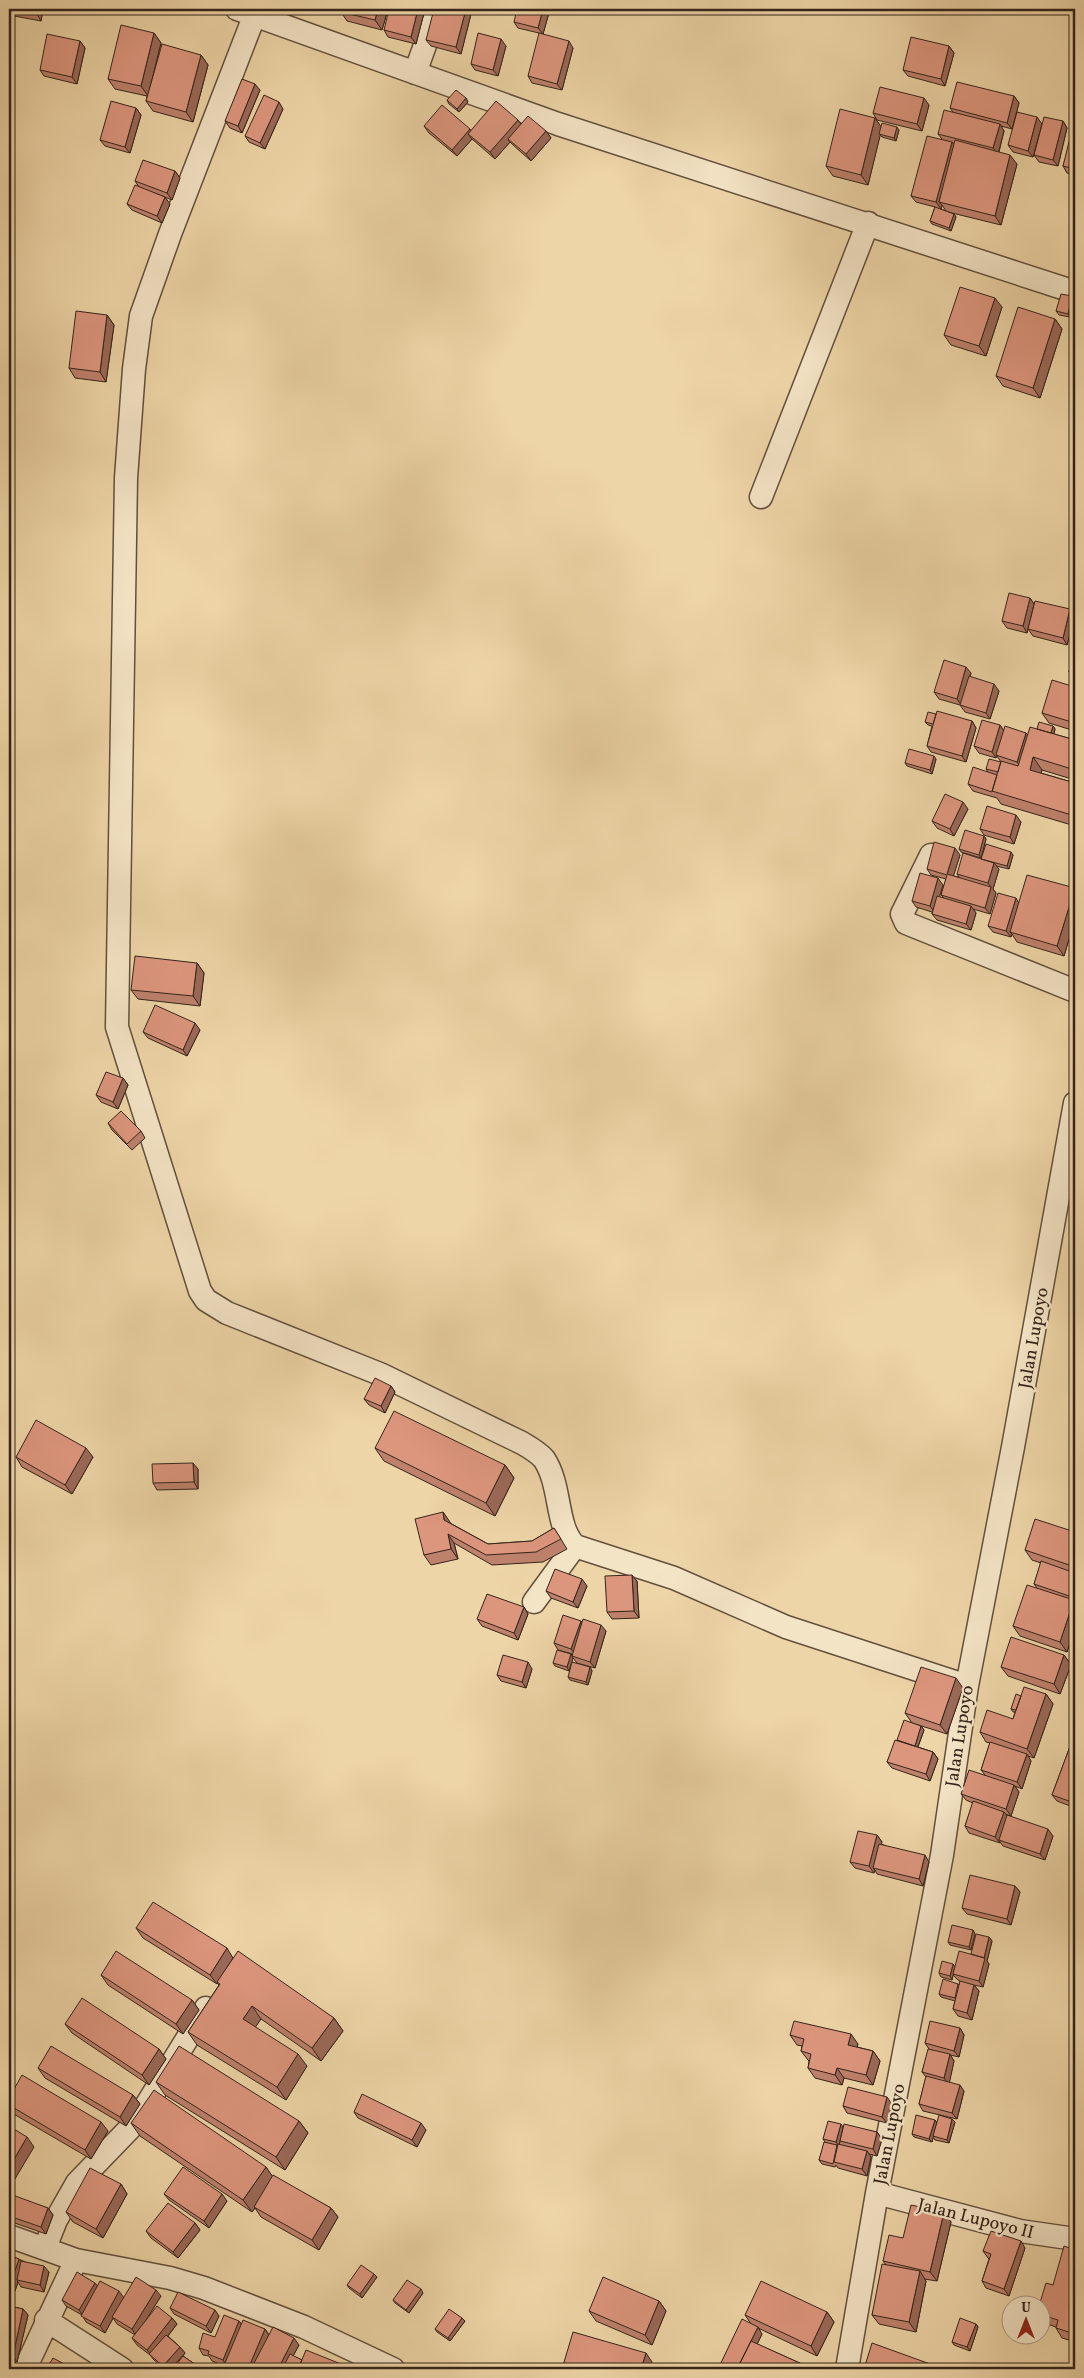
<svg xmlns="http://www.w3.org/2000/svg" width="1084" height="2378" font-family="Vollkorn,serif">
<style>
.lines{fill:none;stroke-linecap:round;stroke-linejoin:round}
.minor-casing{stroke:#62503d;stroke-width:25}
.minor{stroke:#f4e4c6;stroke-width:22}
.wall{fill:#be816c;stroke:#34241a;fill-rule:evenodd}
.shaded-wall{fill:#9b6958;stroke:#34241a}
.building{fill:#dd967e;stroke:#34241a}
.labels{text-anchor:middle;stroke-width:4.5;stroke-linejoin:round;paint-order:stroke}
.street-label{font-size:18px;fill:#34241a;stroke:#f4e4c6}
</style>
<rect width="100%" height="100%" fill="#eed5a7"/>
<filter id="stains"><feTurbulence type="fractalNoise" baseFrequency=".004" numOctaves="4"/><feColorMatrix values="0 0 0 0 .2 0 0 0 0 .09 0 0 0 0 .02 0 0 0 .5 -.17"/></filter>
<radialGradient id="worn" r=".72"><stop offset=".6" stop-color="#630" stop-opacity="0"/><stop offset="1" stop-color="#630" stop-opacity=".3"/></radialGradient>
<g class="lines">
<defs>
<path id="minor" d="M237,9L558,124L1075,292
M255,14L170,234L141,316L134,369L126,478L117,1027L200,1291L206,1300L227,1313L380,1374L522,1443C529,1447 539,1453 544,1459C562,1486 555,1526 575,1546L674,1578L786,1627L967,1686
M415,73L438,9
M761,497L868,223
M931,855L902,914L906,923L1075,991
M534,1602L575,1546
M877,2193L1020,2231L1075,2239
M9,2236L76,2260L170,2278L204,2288L304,2327L393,2369
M45,2248L56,2220L77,2183L136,2122L206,2008
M46,2320L122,2369
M25,2369L76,2260
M847,2369L877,2193L942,1855L967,1686L1013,1447L1075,1103"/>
</defs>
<use href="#minor" class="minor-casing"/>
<use href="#minor" class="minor"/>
</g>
<path class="wall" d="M9,9H43L41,21L9,15Z
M388,9L382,30L347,21L341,12Z
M425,9L416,44L388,37L384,30Z
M550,9L543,34L518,28L514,22Z
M471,14L461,54L431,46L426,40Z
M154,33L161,43L153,73L201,55L208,65L193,122L153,111L146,101L147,96L115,89L108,79Z
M80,41L85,48L77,84L44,76L40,70Z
M506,46L498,76L475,70L471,64Z
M949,46L954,53L945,86L908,76L903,70Z
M573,48L562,90L532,83L528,76Z
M260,90L242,133L230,128L225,121Z
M1014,96L1019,103L1012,129L1001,126L1004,131L999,152L1017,164L1001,225L948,212L954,214L956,217L951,231L932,224L930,221L935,207L916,202L911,196L942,139L938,134L953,112L950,108ZM942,205L946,211L941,209Z
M466,98L468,102L459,112L449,104L447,100Z
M929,105L922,131L877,120L873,113Z
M136,108L141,115L130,153L105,146L100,140Z
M283,109L265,149L249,142L245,136Z
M875,118L881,127L899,130L896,141L882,137L880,135L868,185L833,176L826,166Z
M518,120L521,124L546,131L551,138L531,161L513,145L510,142L495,159L472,139L457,156L429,133L424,126L471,131Z
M1063,121L1067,128L1058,166L1039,162L1034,155Z
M1042,124L1033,157L1013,152L1008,145Z
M1075,131V175L1067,173L1063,166Z
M175,171L180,178L172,200L157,194L170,204L162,223L132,210L127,204L139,187L135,181Z
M1072,296L1074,300L1070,317L1059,315L1056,311Z
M1002,307L986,356L951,345L944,335Z
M107,315L114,325L106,382L75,378L69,368Z
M1055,319L1062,329L1040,398L1003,386L996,376Z
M1030,598L1034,604L1075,616L1067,645L1033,636L1028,629L1027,633L1007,628L1002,621Z
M1075,643V679L1074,678L1069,672Z
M971,673L970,677L999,691L990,719L965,712L960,705L939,699L934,692Z
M1075,687V731L1049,723L1042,713Z
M936,714L972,721L976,728L966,762L931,752L927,746L932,726L928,725L925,722Z
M1000,725L1004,731L1026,733L1028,735L1037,729L1053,726L1055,729L1054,734L1075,740V780L1042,770L1041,773L1075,783V826L1001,804L997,798L973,791L968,784L988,772L986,769L1001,762L997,756L996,758L979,753L974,746Z
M936,759L932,774L907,766L905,763Z
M968,809L954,836L937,828L932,821Z
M1021,822L1014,844L984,835L980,829Z
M984,836L986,839L981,858L961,852L959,849Z
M960,855L953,876L959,877L957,874L981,859L1013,855L1009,869L996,866L999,869L993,889L996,893L990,914L973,909L976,913L971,930L937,920L932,914V912L916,907L912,901L943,885L939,897L944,898L941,895L946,879L931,875L927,869Z
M1075,888V919L1064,956L1017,942L1012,934L1011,937L993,932L988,926L1019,903Z
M197,963L204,973L200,1006L138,999L131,990Z
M200,1030L187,1056L148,1038L143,1032Z
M123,1078L128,1085L118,1109L101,1102L96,1095Z
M108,1123L141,1131L145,1138L132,1150L112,1130Z
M391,1386L395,1392L385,1413L369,1405L364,1399Z
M375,1448L505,1465L514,1478L495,1516L384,1461Z
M16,1457H93L72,1494L22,1467Z
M198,1469V1489L157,1490L153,1483Z
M443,1512L450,1523L488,1544L532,1541L554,1528L567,1549L543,1562L492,1565L454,1543L458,1559L431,1565L424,1555Z
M1075,1532V1627L1067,1652L1020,1636L1013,1626L1037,1588L1034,1584L1041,1563L1032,1560L1025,1550Z
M637,1581L639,1618L612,1619L607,1612Z
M587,1586L578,1608L551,1598L546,1591Z
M524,1607L528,1614L518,1640L482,1626L477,1619Z
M581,1621L582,1623L606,1631L595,1668L577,1663L573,1658L569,1671L555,1666L553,1663L571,1654L572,1656L573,1654L558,1650L554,1643Z
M1064,1655L1071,1665L1060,1694L1008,1676L1001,1667Z
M590,1667L592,1671L588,1685L570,1680L568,1677Z
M532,1669L526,1688L501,1681L497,1675Z
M963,1688L947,1734L912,1723L905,1713Z
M1046,1694L1053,1704L1034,1758L1028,1756L1031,1761L1022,1789L1015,1786L1019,1792L1011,1816L1005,1814L1007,1816L1053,1836L1045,1860L1003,1846L1000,1842V1843L969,1833L965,1826L973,1803L966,1800L961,1794L985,1775L981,1770L990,1743L986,1742L980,1732L1013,1719L1015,1712H1013L1011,1709L1021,1696Z
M921,1726L924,1730L918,1747L933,1752L938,1759L930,1781L892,1768L887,1762L897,1740Z
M1075,1733V1802L1073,1807L1057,1801L1052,1795Z
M877,1835L882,1842L881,1844L929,1862L923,1886L877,1874L875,1870L874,1873L855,1868L850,1862Z
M1015,1886L1020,1892L1011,1925L967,1914L962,1908Z
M136,1928L233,1958L334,2018L343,2031L321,2061L261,2019L255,2027L307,2066L286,2100L197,2045L188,2032L219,1985L217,1983V1984L143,1938Z
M973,1930L975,1934L971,1950L950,1945L948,1942Z
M989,1937L992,1941L987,1961L989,1964L983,1987L974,1985L979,1991L972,2020L958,2016L953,2009L955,2001L941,1997L939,1994L958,1984L959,1985L960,1981L958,1980L953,1975L952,1980L941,1977L939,1973L955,1966L971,1954Z
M101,1975L192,2000L199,2010L183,2034L108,1985Z
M65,2024L159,2049L166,2059L149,2085L72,2033Z
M960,2028L964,2035L959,2057L950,2055L954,2061L949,2082L964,2091L957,2119L923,2111L919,2104L926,2077L922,2072L929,2049L925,2043Z
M790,2035L858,2044L857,2047L873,2051L880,2061L873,2085L844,2078L842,2085L815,2078L808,2068L809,2061L808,2060L801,2051L802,2046L797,2045Z
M38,2068L133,2095L140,2104L126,2126L45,2078Z
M156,2082L299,2121L308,2133L285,2170L165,2095Z
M9,2098L108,2131L91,2159L12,2113L9,2108Z
M892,2104L887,2123L847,2113L843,2106Z
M354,2112L426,2130L417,2147L358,2118Z
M935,2120L937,2123L955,2122L949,2143L935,2140L933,2137L932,2142L914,2137L912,2134Z
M131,2123L266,2167L272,2176L331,2208L338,2217L319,2250L261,2217L255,2208L252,2212L140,2136Z
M843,2127L877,2132L882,2139L877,2156L869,2154L871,2157L867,2176L838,2168L836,2165L835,2167L822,2164L819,2160L825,2142L823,2139Z
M121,2184L127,2194L103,2238L73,2222L66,2212Z
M164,2194L227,2201L209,2228L169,2200Z
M9,2196L48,2208L53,2215L46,2234L9,2221Z
M944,2212L951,2222L937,2281L924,2279L926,2281L916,2332L879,2324L872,2315L886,2265L883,2261L903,2238Z
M195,2223L200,2230L178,2258L151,2238L146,2231Z
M1025,2248L1009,2296L986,2288L982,2281L989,2259L988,2258L983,2251Z
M1075,2250V2342L1062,2338L1056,2328V2327L1044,2323L1042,2320V2306L1053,2285Z
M9,2255L49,2272L44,2292L21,2287L18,2282L15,2291L9,2289Z
M377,2277L362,2298L349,2288L347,2285Z
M98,2286L124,2298L161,2296L146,2319L172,2318L177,2324L168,2336L180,2347L185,2353L183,2356L196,2365L199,2368L182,2356L171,2369H164L154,2360L150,2355L137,2345L132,2338L135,2335L117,2324L113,2318L105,2333L86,2322L82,2315L66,2306L62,2300Z
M423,2293L409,2313L395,2303L393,2300Z
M659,2301L666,2311L652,2345L596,2321L589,2311Z
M9,2306L23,2309L28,2315L17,2362L9,2360Z
M170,2308L219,2316L211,2333L174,2314Z
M827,2312L834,2322L817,2356L758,2328L762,2334L757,2344L813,2369H718L751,2324L745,2315Z
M462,2318L465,2321L450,2341L437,2332L435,2329Z
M239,2321L241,2324L265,2329L269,2335L299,2345L293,2356L302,2360L351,2368L353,2369H229L227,2367L212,2361L209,2356L203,2355L199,2348Z
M976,2324L978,2327L970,2351L954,2345L952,2342Z"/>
<path class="shaded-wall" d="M38,9H43L41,21L37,14Z
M378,9H388L382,30L375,20Z
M418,9H425L416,44L411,37Z
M466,9H467L471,14L461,54L456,47Z
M543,9H550L543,34L538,28Z
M154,33L161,43L148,96L141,86Z
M501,39L506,46L498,76L493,70Z
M80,41L85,48L77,84L72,77Z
M569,41L573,48L562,90L557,84Z
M949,46L954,53L945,86L941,79Z
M201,55L208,65L193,122L186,112Z
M255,84L260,90L242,133L238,126Z
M1014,96L1019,103L1012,129L1007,123Z
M466,98L468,102L459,112L457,109Z
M924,98L929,105L922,131L917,124Z
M279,102L283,109L265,149L260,143Z
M136,108L141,115L130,153L125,147Z
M1037,117L1042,124L1033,157L1028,151Z
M875,118L882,128L868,185L861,175Z
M518,120L523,127L508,139L510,142L495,159L490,152Z
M1063,121L1067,128L1058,166L1053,160Z
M1000,124L1004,131L998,154L993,148Z
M897,127L899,130L896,141L894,138Z
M470,129L475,136L468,134L472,139L457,156L452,150Z
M546,131L551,138L531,161L526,154Z
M952,142L957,149L939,202L942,205L941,209L936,202Z
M1010,155L1017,164L1001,225L995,216Z
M175,171L180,178L172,200L167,193Z
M165,197L170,204L162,223L157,216Z
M954,214L956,217L951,231L949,228Z
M1072,296L1074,300L1070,317L1068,314Z
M995,298L1002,307L986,356L979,346Z
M107,315L114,325L106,382L100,372Z
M1055,319L1062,329L1040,398L1033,388Z
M1030,598L1034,604L1027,633L1023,626Z
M1070,609L1075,616L1067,645L1063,638Z
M966,667L971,673L961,705L957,699Z
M994,684L999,691L990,719L986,713Z
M972,721L976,728L966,762L962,756Z
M1000,725L1004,731L996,758L992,752Z
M1053,726L1055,729L1053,737L1051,733Z
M1026,733L1031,739L1022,768L1017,762Z
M934,756L936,759L932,774L930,770Z
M1033,757L1042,770L1039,783L1030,770Z
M963,802L968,809L954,836L950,829Z
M1016,815L1021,822L1014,844L1010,837Z
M984,836L986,839L981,858L979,855Z
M955,848L960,855L952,881L947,874Z
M1011,852L1013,855L1009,869L1007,866Z
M994,863L999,869L993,889L996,893L990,914L985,908L991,887L988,883Z
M938,878L943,885L935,913L930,906Z
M1075,888V919L1064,956L1057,946Z
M1016,898L1020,905L1010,932L1012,934L1011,937L1006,931Z
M971,906L976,913L971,930L966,924Z
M197,963L204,973L200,1006L193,996Z
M195,1023L200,1030L187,1056L183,1050Z
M123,1078L128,1085L118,1109L113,1102Z
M391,1386L395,1392L385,1413L381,1406Z
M86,1448L93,1457L72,1494L65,1485Z
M193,1463L198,1469V1489L194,1482Z
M505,1465L514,1478L495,1516L486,1503Z
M443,1512L450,1522L451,1530L444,1520Z
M448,1534L454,1543L458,1559L451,1549Z
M632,1575L637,1581L639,1618L634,1611Z
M582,1579L587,1586L578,1608L573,1602Z
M1074,1600L1075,1602V1627L1067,1652L1060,1642Z
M524,1607L528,1614L518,1640L514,1633Z
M581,1621L585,1627L576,1655L571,1649Z
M601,1625L606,1631L595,1668L590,1662Z
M571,1654L573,1658L569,1671L567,1667Z
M1064,1655L1071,1665L1060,1694L1054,1684Z
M528,1662L532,1669L526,1688L522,1682Z
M590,1667L592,1671L588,1685L586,1682Z
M956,1678L963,1688L947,1734L940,1725Z
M1046,1694L1053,1704L1034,1758L1027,1749Z
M921,1726L924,1730L917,1749L915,1746Z
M933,1752L938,1759L930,1781L926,1774Z
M1027,1754L1031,1761L1022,1789L1017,1782Z
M1075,1783V1802L1073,1807L1069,1801Z
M1014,1785L1019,1792L1011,1816L1006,1809Z
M1004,1812L1009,1818L999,1840L1000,1842V1843L995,1837Z
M1048,1829L1053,1836L1045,1860L1040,1854Z
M877,1835L882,1842L875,1868H873L875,1870L874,1873L869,1866Z
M925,1855L929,1862L923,1886L919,1879Z
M1015,1886L1020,1892L1011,1925L1007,1919Z
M973,1930L975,1934L971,1950L969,1947Z
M989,1937L992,1941L987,1961L989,1964L983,1987L979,1981Z
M227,1948L233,1958L217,1984L210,1975Z
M953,1964L955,1967L952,1980L950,1976Z
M974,1985L979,1991L972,2020L967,2013Z
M192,2000L199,2010L183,2034L176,2024Z
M252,2006L261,2019L252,2032L243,2019Z
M334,2018L343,2031L321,2061L312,2048Z
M960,2028L964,2035L959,2057L954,2051Z
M851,2034L858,2044L855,2055L848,2045Z
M159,2049L166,2059L149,2085L142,2075Z
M873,2051L880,2061L873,2085L866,2075Z
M298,2054L307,2066L286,2100L277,2087Z
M950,2054L954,2061L949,2085L944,2078Z
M837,2068L844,2078L842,2085L835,2075Z
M960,2085L964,2091L957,2119L952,2113Z
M133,2095L140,2104L126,2126L120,2117Z
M887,2097L892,2104L887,2123L882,2117Z
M952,2119L955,2122L949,2143L947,2140Z
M935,2120L937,2123L932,2142L929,2139Z
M299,2121L308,2133L285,2170L276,2157Z
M101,2122L108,2131L91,2159L85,2150Z
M421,2123L426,2130L417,2147L412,2140Z
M841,2124L843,2127L839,2146L836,2142Z
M877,2132L882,2139L877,2156L873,2149Z
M27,2137L34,2147L9,2189V2168Z
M867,2151L871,2157L867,2176L862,2169Z
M266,2167L275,2180L252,2212L243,2200Z
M121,2184L127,2194L103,2238L96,2229Z
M222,2194L227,2201L209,2228L204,2221Z
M48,2208L53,2215L46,2234L41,2227Z
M331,2208L338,2217L319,2250L312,2240Z
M944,2212L951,2222L937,2281L930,2272Z
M195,2223L200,2230L178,2258L173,2252Z
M1021,2241L1025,2248L1009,2296L1004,2289Z
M19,2259L24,2265L17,2280L18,2282L15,2291L10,2285Z
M44,2266L49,2272L44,2292L40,2285Z
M920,2271L926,2281L916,2332L909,2322Z
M374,2274L377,2277L362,2298L360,2294Z
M95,2283L100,2289L84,2317L79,2310Z
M421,2289L423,2293L409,2313L406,2310Z
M156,2290L161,2296L136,2336L132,2329Z
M119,2291L124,2298L105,2333L100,2326Z
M659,2301L666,2311L652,2345L645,2335Z
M23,2309L28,2315L17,2362L13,2356Z
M215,2310L219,2316L211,2333L206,2326Z
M827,2312L834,2322L817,2356L811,2346Z
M172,2318L177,2324L152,2356L147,2350Z
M462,2318L465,2321L450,2341L448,2338Z
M239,2321L244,2328L225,2364L223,2360Z
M976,2324L978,2327L970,2351L967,2347Z
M758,2327L762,2334L745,2369H737Z
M265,2329L269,2335L255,2369H248Z
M294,2338L299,2345L286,2369H278Z
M180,2347L185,2353L171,2369H166L163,2366Z
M646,2353L652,2362L650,2369H641Z
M196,2365L199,2368L198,2369H193Z"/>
<path class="building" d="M9,9H38L37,14Z
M341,9H378L375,20L341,12Z
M389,9H418L411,37L384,30Z
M434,9H466L456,47L426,40Z
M517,9H543L538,28L514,22Z
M121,25L154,33L141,86L108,79Z
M478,33L501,39L493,70L471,64Z
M539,33L569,41L557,84L528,76Z
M47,34L80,41L72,77L40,70Z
M911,37L949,46L941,79L903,70Z
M162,44L201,55L186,112L146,101Z
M242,79L255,84L238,126L225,121Z
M957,82L1014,96L1007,123L950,108Z
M880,87L924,98L917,124L873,113Z
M456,90L466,98L457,109L447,100Z
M264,95L279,102L260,143L245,136Z
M111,101L136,108L125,147L100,140Z
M496,101L518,120L490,152L468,134Z
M442,105L470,129L452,150L424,126Z
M840,109L875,118L861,175L826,166Z
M944,110L1000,124L993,148L938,134Z
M1017,112L1037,117L1028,151L1008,145Z
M528,116L546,131L526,154L508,139Z
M1044,117L1063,121L1053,160L1034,155Z
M882,123L897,127L894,138L879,134Z
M1072,130L1075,131V169L1063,166Z
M927,136L952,142L936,202L911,196Z
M955,140L1010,155L995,216L939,202Z
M143,160L175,171L167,193L135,181Z
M135,185L165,197L157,216L127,204Z
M935,207L954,214L949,228L930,221Z
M960,287L995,298L979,346L944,335Z
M1061,294L1072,296L1068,314L1056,311Z
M1018,307L1055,319L1033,388L996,376Z
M76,311L107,315L100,372L69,368Z
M1075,542V556L1072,555Z
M1009,593L1030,598L1023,626L1002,621Z
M1035,601L1070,609L1063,638L1028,629Z
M1075,643V673L1069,672Z
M944,660L966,667L957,699L934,692Z
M969,676L994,684L986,713L960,705Z
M1052,680L1075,687V723L1042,713Z
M937,711L972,721L962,756L927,746Z
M928,712L936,714L933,724L925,722Z
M982,720L1000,725L992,752L974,746Z
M1039,722L1053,726L1051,733L1037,729Z
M1005,726L1026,733L1017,762L996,755Z
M1030,727L1075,740V770L1033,757L1030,770L1075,783V816L992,791L1001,761L1018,766Z
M909,749L934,756L930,770L905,763Z
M989,759L1001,762L998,772L986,769Z
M973,767L997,775L992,792L968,784Z
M945,794L963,802L950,829L932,821Z
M987,806L1016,815L1010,837L980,829Z
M965,830L984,836L979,855L959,849Z
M934,842L955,848L947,874L991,887L985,908L941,895L947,875L927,869Z
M986,844L1011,852L1007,866L981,859Z
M963,853L994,863L988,883L957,874Z
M920,873L938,878L930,906L912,901Z
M1027,875L1075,888L1057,946L1010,932Z
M998,893L1016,898L1006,931L988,926Z
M937,896L971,906L966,924L932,914Z
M135,956L197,963L193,996L131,990Z
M155,1005L195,1023L183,1050L143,1032Z
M106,1072L123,1078L113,1102L96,1095Z
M121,1111L141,1131L127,1144L108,1123Z
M375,1378L391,1386L381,1406L364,1399Z
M394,1411L505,1465L486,1503L375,1448Z
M36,1420L86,1448L65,1485L16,1457Z
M193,1463L194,1482L153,1483L152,1464Z
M443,1512L444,1520L488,1544L532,1541L554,1528L561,1539L536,1552L486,1555L448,1534L451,1549L424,1555L415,1519Z
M1035,1519L1075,1532V1567L1025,1550Z
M1041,1561L1075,1573V1598L1034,1584Z
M555,1569L582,1579L573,1602L546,1591Z
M632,1575L634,1611L607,1612L605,1576Z
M1027,1585L1074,1600L1060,1642L1013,1626Z
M487,1594L524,1607L514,1633L477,1619Z
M563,1615L581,1621L571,1649L554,1643Z
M583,1619L601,1625L590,1662L572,1656Z
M1011,1637L1064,1655L1054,1684L1001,1667Z
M557,1650L571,1654L567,1667L553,1663Z
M503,1655L528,1662L522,1682L497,1675Z
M572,1662L590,1667L586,1682L568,1677Z
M921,1667L956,1678L940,1725L905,1713Z
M1024,1687L1046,1694L1027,1749L980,1732L987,1710L1013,1719Z
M1016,1694L1021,1696L1016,1710L1011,1709Z
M904,1720L921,1726L915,1746L897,1740Z
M1075,1733V1783L1069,1801L1052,1795Z
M895,1740L933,1752L926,1774L887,1762Z
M990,1742L1027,1754L1017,1782L981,1770Z
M969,1770L1014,1785L1006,1809L961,1794Z
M973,1801L1004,1812L995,1837L965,1826Z
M1007,1815L1048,1829L1040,1854L999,1840Z
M858,1831L877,1835L869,1866L850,1862Z
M879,1844L925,1855L919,1879L873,1868Z
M970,1875L1015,1886L1007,1919L962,1908Z
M153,1902L227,1948L210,1975L136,1928Z
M952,1925L973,1930L969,1947L948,1942Z
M976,1934L989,1937L984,1958L971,1954Z
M116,1951L192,2000L176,2024L101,1975Z
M238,1951L334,2018L312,2048L252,2006L243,2019L298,2054L277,2087L188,2032L220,1984L217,1982Z
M959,1951L985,1958L979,1981L953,1974Z
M942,1961L953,1964L950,1976L939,1973Z
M943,1979L958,1984L955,1998L939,1994Z
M960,1981L974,1985L967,2013L953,2009Z
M82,1998L159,2049L142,2075L65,2024Z
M794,2021L851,2034L848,2045L873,2051L866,2075L837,2068L835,2075L808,2068L811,2054L801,2051L804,2039L790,2035Z
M930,2021L960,2028L954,2051L925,2043Z
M51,2046L133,2095L120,2117L38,2068Z
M179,2046L299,2121L276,2157L156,2082Z
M928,2049L950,2054L944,2078L922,2072Z
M22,2075L101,2122L85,2150L9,2105V2098Z
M926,2076L960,2085L952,2113L919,2104Z
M848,2087L887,2097L882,2117L843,2106Z
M154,2090L266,2167L243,2200L131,2123Z
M362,2094L421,2123L412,2140L354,2112Z
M916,2115L935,2120L929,2139L912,2134Z
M939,2115L952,2119L947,2140L933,2136Z
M828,2121L841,2124L836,2142L823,2139Z
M844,2124L877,2132L873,2149L840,2141Z
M9,2126L27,2137L9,2168Z
M824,2142L837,2145L833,2164L819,2160Z
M838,2144L867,2151L862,2169L834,2162Z
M183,2167L222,2194L204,2221L164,2194Z
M90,2168L121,2184L96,2229L66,2212Z
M273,2175L331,2208L312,2240L254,2207Z
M10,2194L48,2208L41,2227L9,2216V2196Z
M168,2203L195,2223L173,2252L146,2231Z
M911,2205L944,2212L930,2272L883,2261L889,2235L903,2238Z
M991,2231L1021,2241L1004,2289L982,2281L991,2254L983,2251Z
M1064,2246L1075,2250V2334L1056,2328L1058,2320L1042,2315V2306H1039L1046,2283L1053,2285Z
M9,2255L19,2259L10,2285L9,2284Z
M21,2261L44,2266L40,2285L17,2280Z
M882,2264L920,2271L909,2322L872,2315Z
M361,2265L374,2274L360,2294L347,2285Z
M77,2272L95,2283L79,2310L62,2300Z
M136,2277L156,2290L132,2329L112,2317Z
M603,2277L659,2301L645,2335L589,2311Z
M407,2280L421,2289L406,2310L393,2300Z
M100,2281L119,2291L100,2326L81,2316Z
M761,2281L827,2312L811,2346L745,2315Z
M178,2292L215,2310L206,2326L170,2308Z
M9,2306L23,2309L13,2356L9,2355Z
M157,2306L172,2318L147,2350L132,2338Z
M449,2309L462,2318L448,2338L435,2329Z
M224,2315L239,2321L223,2360L208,2354L209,2351L199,2348L203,2333L215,2337Z
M960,2318L976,2324L967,2347L952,2342Z
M742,2319L758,2327L737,2369H718Z
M243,2320L265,2329L248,2369H239L225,2363Z
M273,2327L294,2338L278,2369H251Z
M573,2332L646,2353L641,2369H562Z
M166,2335L180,2347L163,2366L149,2354Z
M751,2341L813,2369H737Z
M872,2343L944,2369H864Z
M306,2350L351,2368V2369H298Z
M290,2354L302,2360L298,2369H282Z
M183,2356L196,2365L193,2369H173Z
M53,2358L72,2368L71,2369H46Z"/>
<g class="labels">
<g class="street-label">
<text transform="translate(1033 1338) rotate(-80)" y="6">Jalan Lupoyo</text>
<text transform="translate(959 1736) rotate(-81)" y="6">Jalan Lupoyo</text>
<text transform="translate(889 2134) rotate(-79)" y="6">Jalan Lupoyo</text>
<text transform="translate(976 2218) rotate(14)" y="6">Jalan Lupoyo II</text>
</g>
</g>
<rect width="1084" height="2378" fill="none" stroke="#eed5a7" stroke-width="30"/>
<rect x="10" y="10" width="1064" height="2358" fill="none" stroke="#34241a" stroke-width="2.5"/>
<rect x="15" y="15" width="1054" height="2348" fill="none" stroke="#34241a"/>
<g transform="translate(1026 2320)"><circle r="24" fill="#f4e4c6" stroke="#a79781"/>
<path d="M0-4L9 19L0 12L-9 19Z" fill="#8f2418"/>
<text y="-8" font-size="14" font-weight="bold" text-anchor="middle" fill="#34241a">U</text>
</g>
<rect width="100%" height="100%" filter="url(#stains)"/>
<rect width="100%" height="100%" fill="url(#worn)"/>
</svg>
